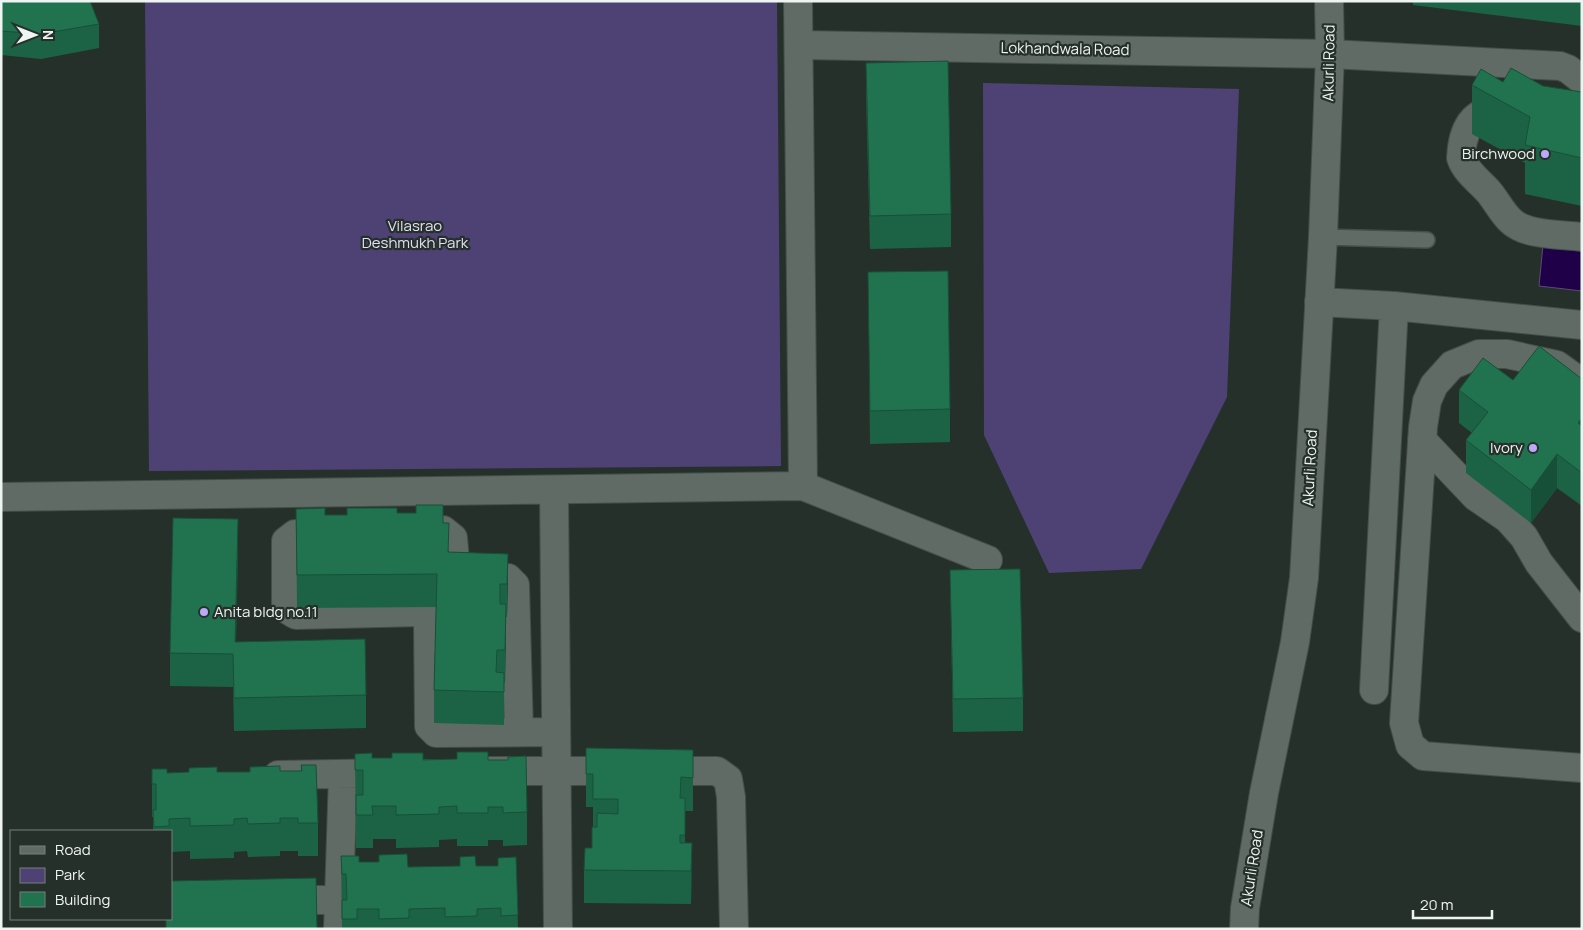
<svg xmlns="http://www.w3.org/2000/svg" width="1583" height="930" font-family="Manrope,sans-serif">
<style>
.green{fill:#4e4274}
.water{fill:#1f0048;stroke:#5d497b}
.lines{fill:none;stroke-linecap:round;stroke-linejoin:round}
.service-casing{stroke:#454d48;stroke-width:18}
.minor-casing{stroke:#454d48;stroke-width:30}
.tertiary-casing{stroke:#454d48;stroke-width:30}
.service{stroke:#606b65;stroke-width:15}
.minor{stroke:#606b65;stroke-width:28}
.tertiary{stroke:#606b65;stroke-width:28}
.wall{fill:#1c6345}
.shaded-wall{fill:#175038}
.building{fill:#217350;stroke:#175038}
.poi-dot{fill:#bbaaf6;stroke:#26302b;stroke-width:2}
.labels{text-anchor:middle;stroke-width:4.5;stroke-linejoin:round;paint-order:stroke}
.street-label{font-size:15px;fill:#eef4f1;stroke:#26302b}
.poi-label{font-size:15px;fill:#eef4f1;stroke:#26302b;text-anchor:end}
.park-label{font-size:15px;fill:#e3dff5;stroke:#26302b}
</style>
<rect width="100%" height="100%" fill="#26302b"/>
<path class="green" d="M145,1H777L781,466L149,471Z
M983,83L1239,89L1227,397L1141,569L1049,573L984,435Z"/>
<path class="water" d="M1543,245L1582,249V291L1539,286Z"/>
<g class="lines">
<defs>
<path id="service" d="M1323,237L1427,240"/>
<path id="minor" d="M800,45L1330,54L1560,66L1568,69L1582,80
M1582,116L1492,110C1468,115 1462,136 1461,158C1466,172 1478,180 1488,191C1496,200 1502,213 1511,221C1527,236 1561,234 1582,237
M1319,302L1394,306L1582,325
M1582,383L1557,365L1507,354H1479L1452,365L1434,385L1427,401L1423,427L1404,723L1410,745L1423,756L1582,768
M1422,440L1476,497L1508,519L1524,537L1539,563L1582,618
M803,486L988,560
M554,490L558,929
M1,497L803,486L798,1
M413,531L443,530L453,538L456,572L463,576L508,578L515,585L519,732
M333,533L295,534L286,541V609L296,615L422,612L428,622L429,726L436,733L556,732
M1374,690L1394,306
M488,771H717L728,779L731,797L734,929
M278,775L393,773
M280,900H339
M338,929L343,774"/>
<path id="tertiary" d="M1244,929L1245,908L1264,793L1295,642L1304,578L1323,237L1330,54L1329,1"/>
</defs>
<use href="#service" class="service-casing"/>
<use href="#minor" class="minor-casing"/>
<use href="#tertiary" class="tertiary-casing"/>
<use href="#service" class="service"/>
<use href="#minor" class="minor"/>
<use href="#tertiary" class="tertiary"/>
</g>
<path class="wall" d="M1,1L99,24V48L41,59L1,55Z
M1413,1H1582V26L1413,5Z
M866,63L951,214V247L870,249L866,96Z
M1503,82L1543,86L1582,92V206L1525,194V163L1472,134V85Z
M868,272L950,409V442L870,444Z
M1582,379V506L1557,488L1531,523L1466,473V440L1472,433L1459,423V390L1513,380Z
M296,509L325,515H347L397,513L443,523L449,552L508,554L507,617H506L505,683H504V725L434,723V690L436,607L297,608Z
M238,552L236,642L366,695V728L234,731L233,687L170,686V653Z
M950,570L1023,698V731L953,732Z
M586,748L693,750V811H685V843H692L691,904L584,903V870L592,848L593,827V807H586Z
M355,754L372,758L488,760L527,812V845L503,846V840H488V846H457V839L439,840V847L396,848V839H373V848H356Z
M301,765L318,823V856H298V851H280V856L248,857L247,851L234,852V858L190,859V851L171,852V831H153V817H152V769L167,773L301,771Z
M341,856L359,862L408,867L498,866L516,857L518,929H342Z"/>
<path class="shaded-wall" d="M1582,418V451L1578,423Z
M1557,454V488L1531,523V490Z
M238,519V552L235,675V642Z
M508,554V587L507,617V584Z
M506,604V637L505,683V650Z
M692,843V876L691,904V871Z"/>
<path class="building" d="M1,1H90L99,24L41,34L1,31Z
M948,61L951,214L870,216L866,63Z
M1511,68L1543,86L1582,92V158L1525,145L1530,117L1472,85L1481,69L1503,82Z
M948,271L950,409L870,411L868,272Z
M1539,346L1582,379V418L1578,423L1582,426V473L1557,454L1531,490L1466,440L1488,412L1459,390L1483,358L1513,380Z
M416,505H443V523H449L448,552L508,554L507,584H500V604H506L505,650H497L496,672L504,673V692L434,690L437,574L297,575L296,509L325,508V515H347V508H397V513H416Z
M173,518L238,519L235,642L365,639L366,695L234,698L233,654L170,653Z
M1020,569L1023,698L953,699L950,570Z
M586,748L693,750V778L681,777L680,798H685V835H680V843H692L691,871L584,870L585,848H592V827H597V813L618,814V799H593V774H586Z
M457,752H488V760H508V757L526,756L527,812L503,813V807H488V813H457V806L439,807V814L396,815V806H372L373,815H356V795H363V770H355V754L372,753V758H392V753H423V760L457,759Z
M301,765H316L318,823H298V818H280V823L248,824L247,818L234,819V825L190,826V818L169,819V826L154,827L153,810H156V784H152V769H167V773L189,772V768L217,767V772H250V767L280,766V771H302Z
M407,854L408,867L460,866V857L475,856L476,866H498V858L516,857L518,915L501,916V908L477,909V916L445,917V908L409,909V918L379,919V909H357V919H342V900H347L346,874H342L341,856H359V862H379V855Z
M316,878L317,929H166V919H171V881Z"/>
<g class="poi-dot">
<circle cx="1545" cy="154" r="5"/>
<circle cx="1533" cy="448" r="5"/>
<circle cx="204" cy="612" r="5"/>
</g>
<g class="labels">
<g class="street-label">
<text transform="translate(1065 49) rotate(1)" y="5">Lokhandwala Road</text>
<text transform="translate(1329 63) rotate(-89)" y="5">Akurli Road</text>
<text transform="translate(1310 468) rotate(-87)" y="5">Akurli Road</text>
<text transform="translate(1252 868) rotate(-81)" y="5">Akurli Road</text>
</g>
<g class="poi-label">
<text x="1535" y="159">Birchwood</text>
<text x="1523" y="453">Ivory</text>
<text x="214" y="617" text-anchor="start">Anita bldg no.11</text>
</g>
<g class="park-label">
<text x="415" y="231">Vilasrao<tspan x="415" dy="17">Deshmukh Park</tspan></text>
</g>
</g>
<rect width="1583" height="930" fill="none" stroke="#eef4f1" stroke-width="5"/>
<rect x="10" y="830" width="162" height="90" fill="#26302b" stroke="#767e7a"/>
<rect x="20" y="846" width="25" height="8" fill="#606b65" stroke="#767e7a"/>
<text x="55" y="855" font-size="15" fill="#eef4f1">Road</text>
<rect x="20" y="868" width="25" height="15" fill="#4e4274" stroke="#767e7a"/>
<text x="55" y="880" font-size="15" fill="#eef4f1">Park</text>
<rect x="20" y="892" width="25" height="15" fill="#217350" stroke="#767e7a"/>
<text x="55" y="905" font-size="15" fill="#eef4f1">Building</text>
<g transform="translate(35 35) rotate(90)" stroke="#26302b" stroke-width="4" paint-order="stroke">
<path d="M0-4L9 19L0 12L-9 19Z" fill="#eef4f1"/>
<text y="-8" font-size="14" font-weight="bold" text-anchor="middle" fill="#eef4f1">N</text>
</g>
<path d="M1413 910v8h79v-8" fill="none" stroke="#eef4f1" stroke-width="2.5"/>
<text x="1420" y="910" font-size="15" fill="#eef4f1" stroke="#26302b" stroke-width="4" paint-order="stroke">20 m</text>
</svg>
